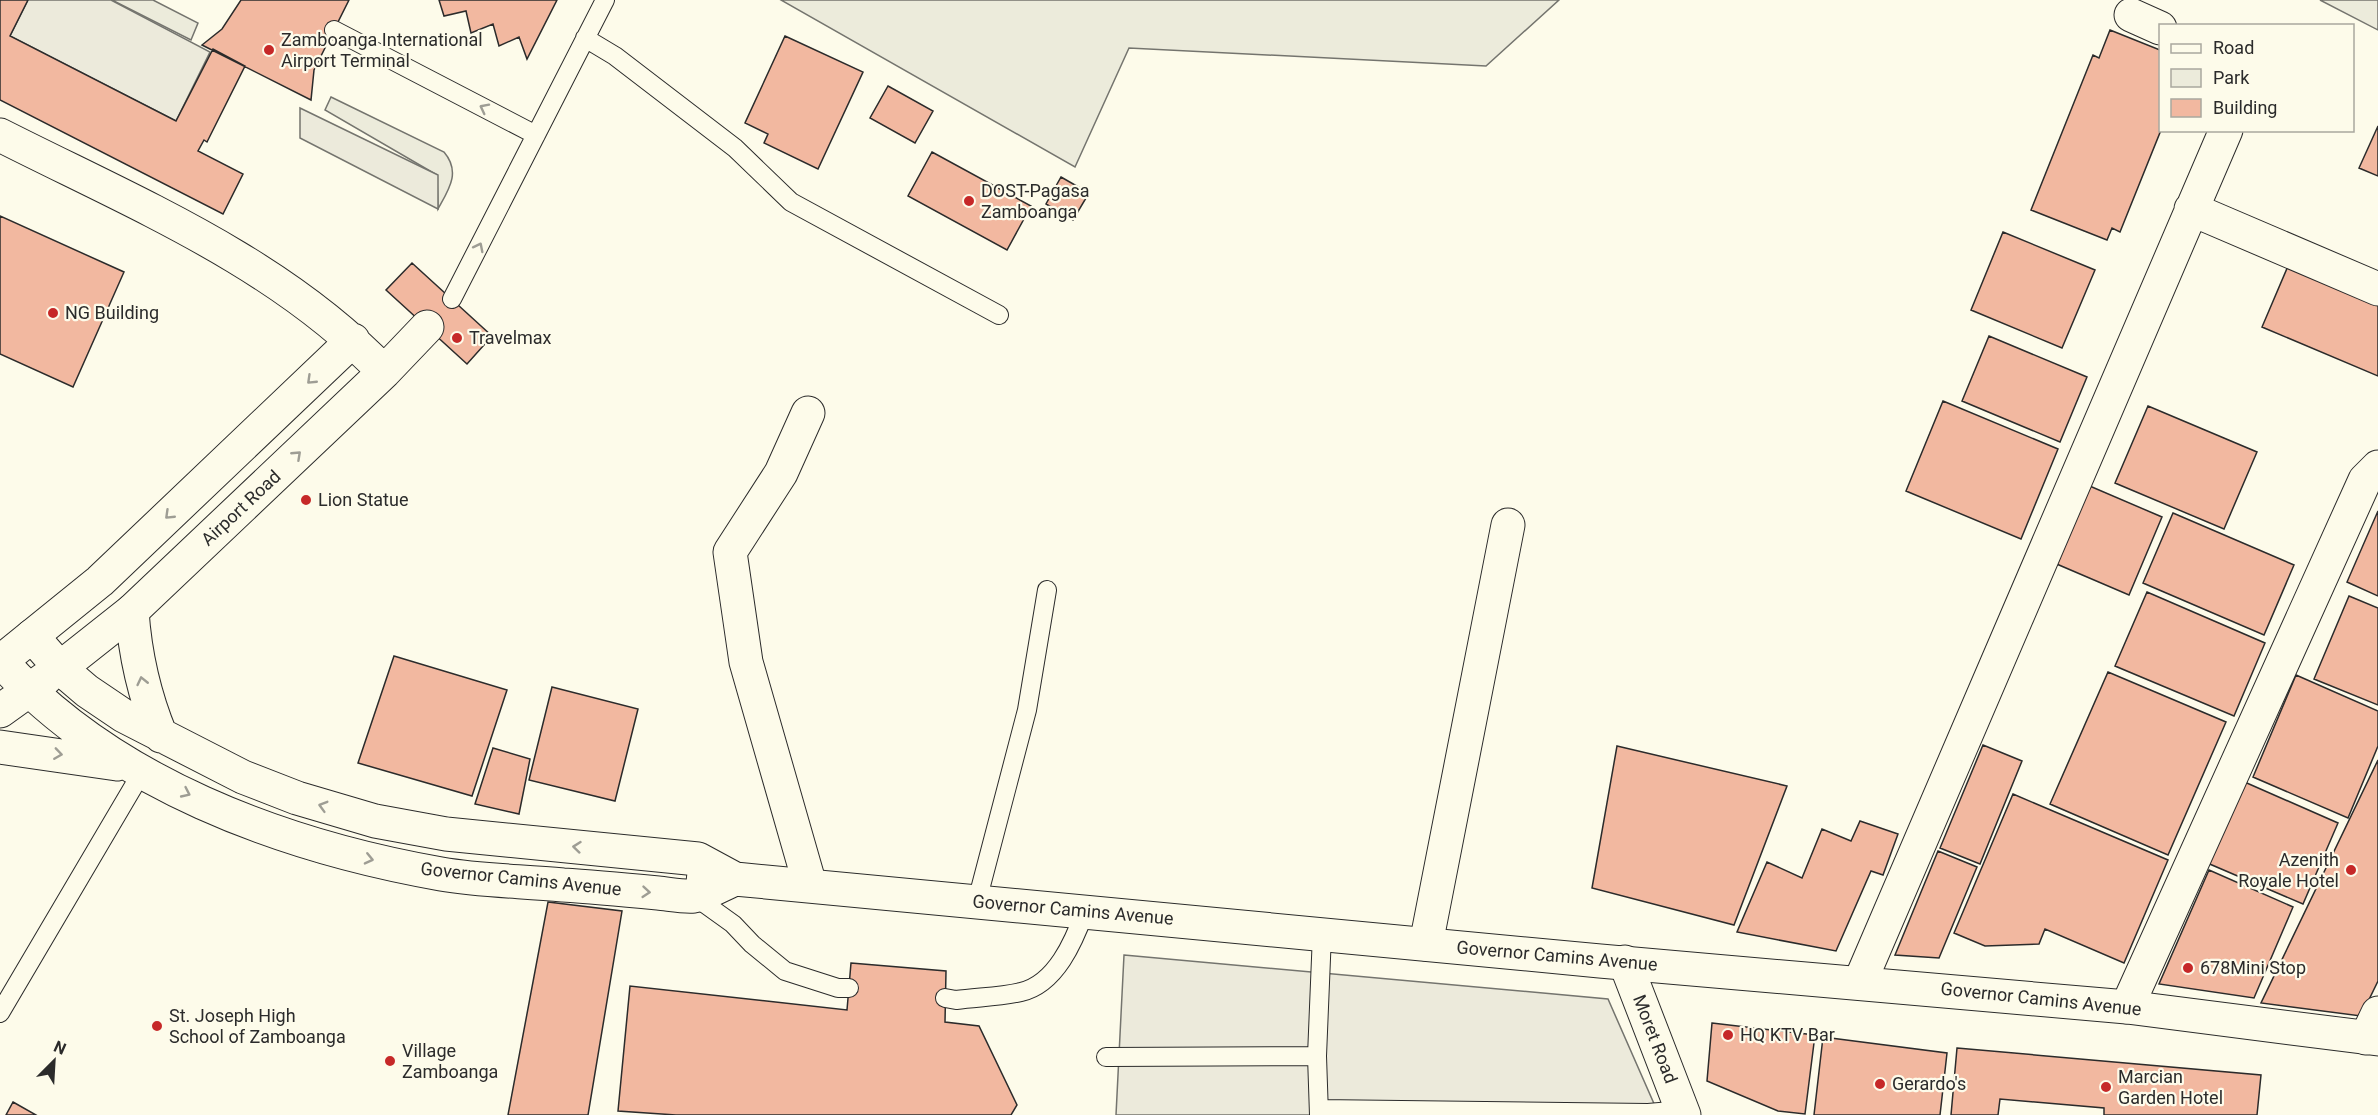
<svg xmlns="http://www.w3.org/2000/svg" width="2378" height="1115" font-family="Roboto,sans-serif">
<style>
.green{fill:#ecebdb;stroke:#74746e;stroke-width:1.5}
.parking{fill:#eceadb;stroke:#74746e;stroke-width:1.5}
.building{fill:#f2b8a0;stroke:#2b2b2b;stroke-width:1.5}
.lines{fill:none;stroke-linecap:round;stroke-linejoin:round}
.lane-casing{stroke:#2b2b2b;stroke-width:20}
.street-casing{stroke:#2b2b2b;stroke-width:35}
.secondary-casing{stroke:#2b2b2b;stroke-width:35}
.primary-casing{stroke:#2b2b2b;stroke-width:35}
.lane{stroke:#fdfbea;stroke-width:18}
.street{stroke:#fdfbea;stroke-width:33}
.secondary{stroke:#fdfbea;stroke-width:33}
.primary{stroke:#fdfbea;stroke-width:33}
.oneway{stroke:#9e9d94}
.poi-dot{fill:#c62828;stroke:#fdfbea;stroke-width:2}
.labels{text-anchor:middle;stroke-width:4.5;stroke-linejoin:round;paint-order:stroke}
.poi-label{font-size:18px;fill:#2b2b2b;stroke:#fdfbea;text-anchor:start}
.street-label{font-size:18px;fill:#2b2b2b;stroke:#fdfbea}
</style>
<rect width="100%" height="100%" fill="#fdfbea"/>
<path class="green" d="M112,0H153L198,23L191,40Z
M781,0H1559L1486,66L1129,48L1075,167Z
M2320,0H2378V30Z
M331,97L444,152C461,172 449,189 438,209L437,175L325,110Z"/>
<path class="parking" d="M28,0H111L210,52L176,121L10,36Z
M300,108L438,175V209L300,138Z
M1124,955L1608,999L1659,1115H1116Z"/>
<path class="building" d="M0,0H28L10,36L176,121L213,49L245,66L207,142L204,140L198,151L243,174L223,214L0,100Z
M241,0H349L314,70L311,100L202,45L222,29Z
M439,0H557L527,59L519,37L499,46L493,24L471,33L466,11L444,16Z
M2110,30L2160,50L2161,130L2120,232L2112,228L2107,240L2031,210L2093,55L2099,58Z
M785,36L863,72L818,169L764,143L768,134L745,123Z
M888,86L933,111L915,143L870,118Z
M2378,126V176L2359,168Z
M932,152L1031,206L1007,250L908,196Z
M1061,177L1089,193L1073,220L1046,204Z
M0,216L124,272L73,387L0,354Z
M2003,232L2095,270L2062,348L1971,310Z
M412,263L492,336L467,364L386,290Z
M2288,266L2378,305V376L2262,327Z
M1989,336L2087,377L2060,442L1962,401Z
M1943,401L2058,449L2021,539L1906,491Z
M2148,406L2257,452L2224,529L2115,483Z
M2078,481L2162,517L2129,595L2045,559Z
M2378,511V596L2347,582Z
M2173,513L2294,565L2264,635L2143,583Z
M2147,592L2265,643L2234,716L2115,666Z
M2349,596L2378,608V705L2314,679Z
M394,656L507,690L472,796L358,763Z
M2108,672L2226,722L2168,855L2050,804Z
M2296,675L2378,711V746L2348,818L2253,777Z
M552,687L638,709L615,801L529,780Z
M1983,745L2022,761L1980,864L1940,848Z
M1617,746L1787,786L1734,925L1592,888Z
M493,748L530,759L519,814L475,804Z
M2378,760V981L2361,1016L2261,1003Z
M2240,780L2338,823L2303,904L2205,862Z
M2013,794L2168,860L2124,963L2045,929L2039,944L1985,946L1954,933Z
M1860,821L1898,834L1883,875L1871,871L1836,951L1737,932L1767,862L1802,878L1822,829L1851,841Z
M1938,851L1977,867L1939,958L1895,955Z
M2209,870L2293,907L2254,998L2159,984Z
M548,902L622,911L588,1115H508Z
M851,963L946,971L945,1022L979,1026L1017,1105L1011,1115H676L618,1111L630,986L847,1010Z
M1712,1023L1815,1035L1805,1114L1778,1111L1707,1081Z
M1823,1037L1947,1053L1940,1115H1814Z
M1957,1048L2261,1075L2257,1115H2104V1108L2000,1099L1998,1115H1951Z
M13,1102L36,1115H6Z"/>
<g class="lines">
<defs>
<path id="lane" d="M334,30L536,135
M585,38L615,56L735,148L791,202L999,315
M452,299L605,0
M698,859L694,896L733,924L752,944L785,971L838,988H849
M977,901L1027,710L1047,590
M945,998L956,1000C977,997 1000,997 1021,992C1056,984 1074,941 1085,911
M0,1013L142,772
M1106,1057L1317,1056
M1319,1109L1648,1113L1683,1110L1689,1113
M1319,1115L1317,1056L1322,934"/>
<path id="street" d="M2131,15L2160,28
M0,135C134,203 279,262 384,372
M2191,209L2378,289
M808,413L781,473L730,552L746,662L810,885
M32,636L100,581L353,340
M60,668L132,611L384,372L427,327
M1426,944L1508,525
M1860,982L2226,130
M2127,1007L2365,480L2378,467
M2366,1038L2378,1013"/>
<path id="secondary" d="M1625,962L1684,1115"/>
<path id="primary" d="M132,611C135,655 144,695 161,736
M1,661C111,783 282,846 441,874C481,881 523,881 563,885C594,887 626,890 658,893C669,894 683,897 694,896C707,894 723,884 735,879
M0,662L32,636L60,668L87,691L124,716L243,777L297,798L375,821L446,834L698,859L735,879L1600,961L2127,1007L2378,1039
M0,711L46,678
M0,747L117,764"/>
</defs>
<use href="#lane" class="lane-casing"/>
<use href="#street" class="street-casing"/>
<use href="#secondary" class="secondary-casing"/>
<use href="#primary" class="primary-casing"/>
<use href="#lane" class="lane"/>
<use href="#street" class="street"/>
<use href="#secondary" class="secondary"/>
<use href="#primary" class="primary"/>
</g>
<defs><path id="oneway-chevron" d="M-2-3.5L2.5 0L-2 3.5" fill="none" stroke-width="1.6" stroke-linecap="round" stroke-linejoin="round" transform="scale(1.5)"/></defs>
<g class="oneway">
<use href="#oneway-chevron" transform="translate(484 108) rotate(-153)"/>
<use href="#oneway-chevron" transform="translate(479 247) rotate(-63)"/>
<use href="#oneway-chevron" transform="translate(311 380) rotate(136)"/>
<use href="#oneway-chevron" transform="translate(297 455) rotate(-43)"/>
<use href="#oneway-chevron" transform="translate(169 515) rotate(136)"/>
<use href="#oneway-chevron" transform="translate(142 681) rotate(-103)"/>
<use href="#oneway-chevron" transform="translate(58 754) rotate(8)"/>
<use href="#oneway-chevron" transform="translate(186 793) rotate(25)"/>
<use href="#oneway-chevron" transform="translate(323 806) rotate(-164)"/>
<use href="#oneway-chevron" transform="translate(577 847) rotate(-174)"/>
<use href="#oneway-chevron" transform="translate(369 859) rotate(13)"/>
<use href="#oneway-chevron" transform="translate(646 892) rotate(5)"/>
</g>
<g class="poi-dot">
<circle cx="269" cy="50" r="6"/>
<circle cx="969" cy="201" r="6"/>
<circle cx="53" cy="313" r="6"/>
<circle cx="457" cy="338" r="6"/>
<circle cx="306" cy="500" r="6"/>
<circle cx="2351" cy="870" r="6"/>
<circle cx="2188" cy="968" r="6"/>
<circle cx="157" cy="1026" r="6"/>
<circle cx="1728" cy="1035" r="6"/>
<circle cx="390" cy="1061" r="6"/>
<circle cx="1880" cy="1084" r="6"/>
<circle cx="2106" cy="1087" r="6"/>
</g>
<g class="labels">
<g class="poi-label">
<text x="281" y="46">Zamboanga International<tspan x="281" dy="21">Airport Terminal</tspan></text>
<text x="981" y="197">DOST-Pagasa<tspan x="981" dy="21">Zamboanga</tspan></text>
<text x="65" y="319">NG Building</text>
<text x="469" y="344">Travelmax</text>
<text x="318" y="506">Lion Statue</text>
<text x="2339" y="866" text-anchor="end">Azenith<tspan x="2339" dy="21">Royale Hotel</tspan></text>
<text x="2200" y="974">678Mini Stop</text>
<text x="169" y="1022">St. Joseph High<tspan x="169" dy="21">School of Zamboanga</tspan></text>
<text x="1740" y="1041">HQ KTV Bar</text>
<text x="402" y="1057">Village<tspan x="402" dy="21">Zamboanga</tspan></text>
<text x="2118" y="1083">Marcian<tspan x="2118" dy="21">Garden Hotel</tspan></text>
<text x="1892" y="1090">Gerardo's</text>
</g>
<g class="street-label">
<text transform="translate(241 508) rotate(-43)" y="6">Airport Road</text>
<text transform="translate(521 879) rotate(6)" y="6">Governor Camins Avenue</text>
<text transform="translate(1073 910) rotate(5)" y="6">Governor Camins Avenue</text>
<text transform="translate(1557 956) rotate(5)" y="6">Governor Camins Avenue</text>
<text transform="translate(2041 999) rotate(6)" y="6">Governor Camins Avenue</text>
<text transform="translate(1655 1039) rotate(69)" y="6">Moret Road</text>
</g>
</g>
<rect x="2159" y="24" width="195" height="108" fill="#fdfbea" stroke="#a9a89e" stroke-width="1.5"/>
<rect x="2171" y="44" width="30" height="9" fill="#fdfbea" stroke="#a9a89e" stroke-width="1.5"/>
<text x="2213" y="54" font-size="18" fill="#2b2b2b">Road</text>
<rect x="2171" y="69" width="30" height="18" fill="#ecebdb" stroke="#a9a89e" stroke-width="1.5"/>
<text x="2213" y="84" font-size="18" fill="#2b2b2b">Park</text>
<rect x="2171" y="99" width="30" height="18" fill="#f2b8a0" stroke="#a9a89e" stroke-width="1.5"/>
<text x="2213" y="114" font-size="18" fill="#2b2b2b">Building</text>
<g transform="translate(54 1061) rotate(24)" stroke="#fdfbea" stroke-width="4.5" paint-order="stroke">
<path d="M0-4.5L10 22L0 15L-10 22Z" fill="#2b2b2b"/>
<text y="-9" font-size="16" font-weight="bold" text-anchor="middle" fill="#2b2b2b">N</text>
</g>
</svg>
